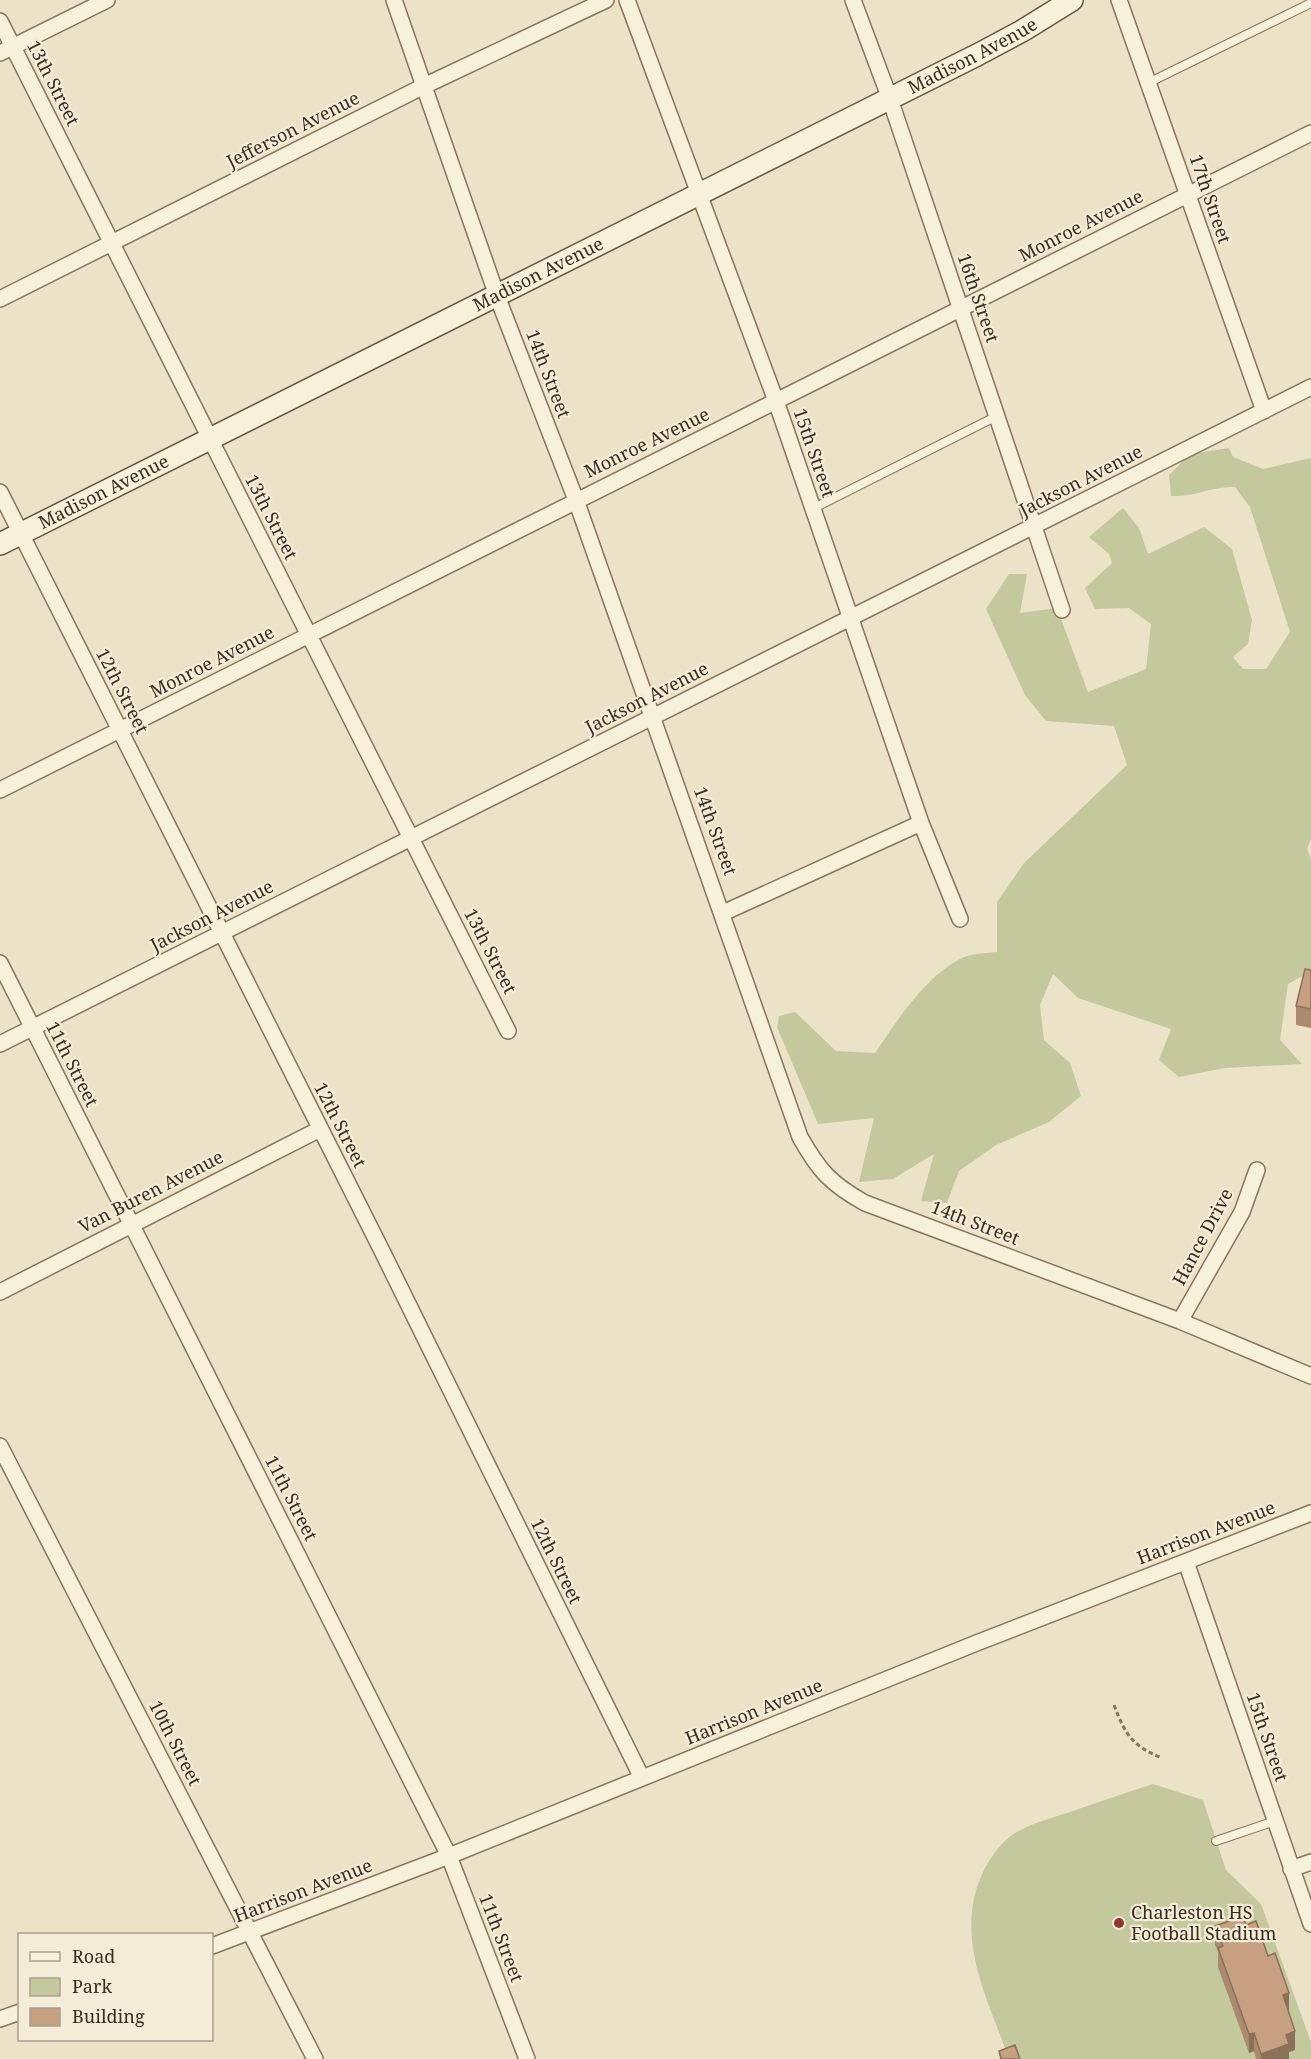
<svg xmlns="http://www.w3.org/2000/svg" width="1311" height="2059" font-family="'Noto Serif',serif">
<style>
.green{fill:#c3c99d}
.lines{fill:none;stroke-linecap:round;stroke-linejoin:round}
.lane-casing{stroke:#87755e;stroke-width:10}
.street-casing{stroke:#87755e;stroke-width:18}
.secondary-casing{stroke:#695641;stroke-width:24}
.path{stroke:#87755e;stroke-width:3;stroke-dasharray:4.5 3;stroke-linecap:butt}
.lane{stroke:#f7f0db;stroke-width:8}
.street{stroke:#f7f0db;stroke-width:15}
.secondary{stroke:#f7f0db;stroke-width:21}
.wall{fill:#ab8a6f}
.shaded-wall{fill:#8b705a}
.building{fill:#c7a081;stroke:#8b705a;stroke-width:1.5}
.poi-dot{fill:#923532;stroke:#f4ecd7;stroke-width:2}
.labels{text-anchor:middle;stroke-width:4.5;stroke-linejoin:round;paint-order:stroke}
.street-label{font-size:18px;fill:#382d21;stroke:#f4ecd7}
.poi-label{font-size:18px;fill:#382d21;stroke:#f4ecd7;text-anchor:start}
</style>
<rect width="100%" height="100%" fill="#ece2c8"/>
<path class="green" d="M1229,448L1233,457L1263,469L1311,458V839L1307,849L1311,859V971L1288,984L1280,1040L1302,1064L1225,1068L1179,1077L1159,1060L1171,1029L1078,998L1053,974L1040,1005L1044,1040L1070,1063L1081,1096L1049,1122L996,1145L959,1171L947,1203L921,1201L934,1154L893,1179L859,1182L874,1118L818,1124L777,1027L779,1016L795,1012L836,1051L875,1053C899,1018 926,975 964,957C974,953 987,953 997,952V902L1024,863L1127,765L1114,726L1046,721L1025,695L986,609L1009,574H1027L1020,613L1057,608L1088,692L1146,669L1151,624L1129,608L1095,609L1085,588L1112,563L1109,554L1089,537L1123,508L1139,528L1148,554L1204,527L1232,549L1252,620L1248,644L1233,657L1243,669H1266L1290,632L1250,507L1235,487C1209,487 1195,497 1171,496L1169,475L1190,454Z
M1153,1784L1203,1800L1226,1870L1261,1904L1311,2042V2059H1002L1008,2056C986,1995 952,1932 985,1868C992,1855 1002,1841 1015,1833C1032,1823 1052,1818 1070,1812C1098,1802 1125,1793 1153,1784Z"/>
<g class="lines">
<defs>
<path id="lane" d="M1148,83L1311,3
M812,509L997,416
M1216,1841L1275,1821"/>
<path id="street" d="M394,0L497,296L576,500L800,1137C819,1171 831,1184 865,1203L1180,1321L1311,1376
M627,0L776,401L921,823L960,919
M853,0L890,99L1062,610
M1119,0L1264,411
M0,21L508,1031
M0,53L107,0
M0,299L424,86L606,0
M0,492L381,1249L642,1778
M0,790L1311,133
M723,913L921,823
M0,963L449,1856L527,2059
M0,1044L1311,387
M0,1292L320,1129
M1180,1321L1242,1212L1257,1170
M0,1446L315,2059
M1186,1562L1311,1924
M1291,1869L1311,1862
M212,1946L449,1856L979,1642L1311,1513
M0,2019L20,2012"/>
<g id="secondary">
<path id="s1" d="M0,544L977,55L1022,31L1072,0"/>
</g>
</defs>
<use href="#lane" class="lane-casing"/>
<use href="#street" class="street-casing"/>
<use href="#secondary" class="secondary-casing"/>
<path class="path" d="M1114,1705C1125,1734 1132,1746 1162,1758"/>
<use href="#lane" class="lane"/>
<use href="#street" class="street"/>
<use href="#secondary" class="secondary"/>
</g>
<path class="wall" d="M1311,970V1028L1296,1025V1006Z
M1246,1925L1268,1956L1289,2012L1295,2050L1289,2052V2059H1256L1254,2051L1249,2053L1218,1967V1951L1215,1945V1926Z"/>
<path class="shaded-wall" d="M1289,1993V2012L1283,1995Z
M1295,2031V2050L1289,2052V2059H1261V2054L1286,2035Z
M1254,2033V2051L1249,2053V2034Z"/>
<path class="building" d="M1305,969L1311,970V1009L1296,1006Z
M1243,1916L1246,1925L1256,1921L1268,1956L1275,1953L1289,1993L1283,1995L1295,2031L1286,2035L1289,2044L1261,2054L1254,2033L1249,2034L1218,1948L1223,1946L1215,1926Z
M1015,2045L1020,2059H1001L999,2051Z"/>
<circle class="poi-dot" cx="1119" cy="1923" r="6"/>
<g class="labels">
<g class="street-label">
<text dy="6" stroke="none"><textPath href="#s1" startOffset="1088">Madison Avenue</textPath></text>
<text transform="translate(53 83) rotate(63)" y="6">13th Street</text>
<text transform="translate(293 130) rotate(-27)" y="6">Jefferson Avenue</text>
<text transform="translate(1210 199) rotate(71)" y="6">17th Street</text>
<text transform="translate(1081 226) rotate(-27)" y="6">Monroe Avenue</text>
<text dy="6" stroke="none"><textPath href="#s1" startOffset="602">Madison Avenue</textPath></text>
<text transform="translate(978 298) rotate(71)" y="6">16th Street</text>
<text transform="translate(548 374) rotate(69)" y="6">14th Street</text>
<text transform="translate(647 443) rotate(-26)" y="6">Monroe Avenue</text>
<text transform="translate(814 453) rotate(71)" y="6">15th Street</text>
<text transform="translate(1081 481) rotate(-27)" y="6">Jackson Avenue</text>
<text dy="6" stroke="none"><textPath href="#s1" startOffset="116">Madison Avenue</textPath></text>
<text transform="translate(271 517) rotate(63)" y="6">13th Street</text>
<text transform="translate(212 662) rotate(-27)" y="6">Monroe Avenue</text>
<text transform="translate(122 691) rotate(63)" y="6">12th Street</text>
<text transform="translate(647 698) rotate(-27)" y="6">Jackson Avenue</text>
<text transform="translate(715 831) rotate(70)" y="6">14th Street</text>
<text transform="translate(212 916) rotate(-27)" y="6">Jackson Avenue</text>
<text transform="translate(490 951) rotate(63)" y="6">13th Street</text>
<text transform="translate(72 1064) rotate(63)" y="6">11th Street</text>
<text transform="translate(340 1125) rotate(63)" y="6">12th Street</text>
<text transform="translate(151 1192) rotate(-27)" y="6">Van Buren Avenue</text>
<text transform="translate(975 1223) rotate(21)" y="6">14th Street</text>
<text transform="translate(1203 1237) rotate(-62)" y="6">Hance Drive</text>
<text transform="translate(291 1498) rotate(63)" y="6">11th Street</text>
<text transform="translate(1206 1533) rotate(-21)" y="6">Harrison Avenue</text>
<text transform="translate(556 1561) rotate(64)" y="6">12th Street</text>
<text transform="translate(754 1712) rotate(-22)" y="6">Harrison Avenue</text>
<text transform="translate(1267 1737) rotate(71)" y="6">15th Street</text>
<text transform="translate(175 1743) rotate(63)" y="6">10th Street</text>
<text transform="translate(303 1891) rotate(-21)" y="6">Harrison Avenue</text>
<text transform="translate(501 1938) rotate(69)" y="6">11th Street</text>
</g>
<g class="poi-label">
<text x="1131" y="1919">Charleston HS<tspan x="1131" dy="21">Football Stadium</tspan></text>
</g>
</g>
<rect x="18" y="1933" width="195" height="108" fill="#f4ecd7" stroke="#a9a08e" stroke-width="1.5"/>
<rect x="30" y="1952" width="30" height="9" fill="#f7f0db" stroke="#a9a08e" stroke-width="1.5"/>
<text x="72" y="1963" font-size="18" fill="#382d21">Road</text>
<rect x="30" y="1978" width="30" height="18" fill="#c3c99d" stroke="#a9a08e" stroke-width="1.5"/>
<text x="72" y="1993" font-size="18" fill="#382d21">Park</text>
<rect x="30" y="2008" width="30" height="18" fill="#c7a081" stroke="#a9a08e" stroke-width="1.5"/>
<text x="72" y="2023" font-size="18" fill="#382d21">Building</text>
</svg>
